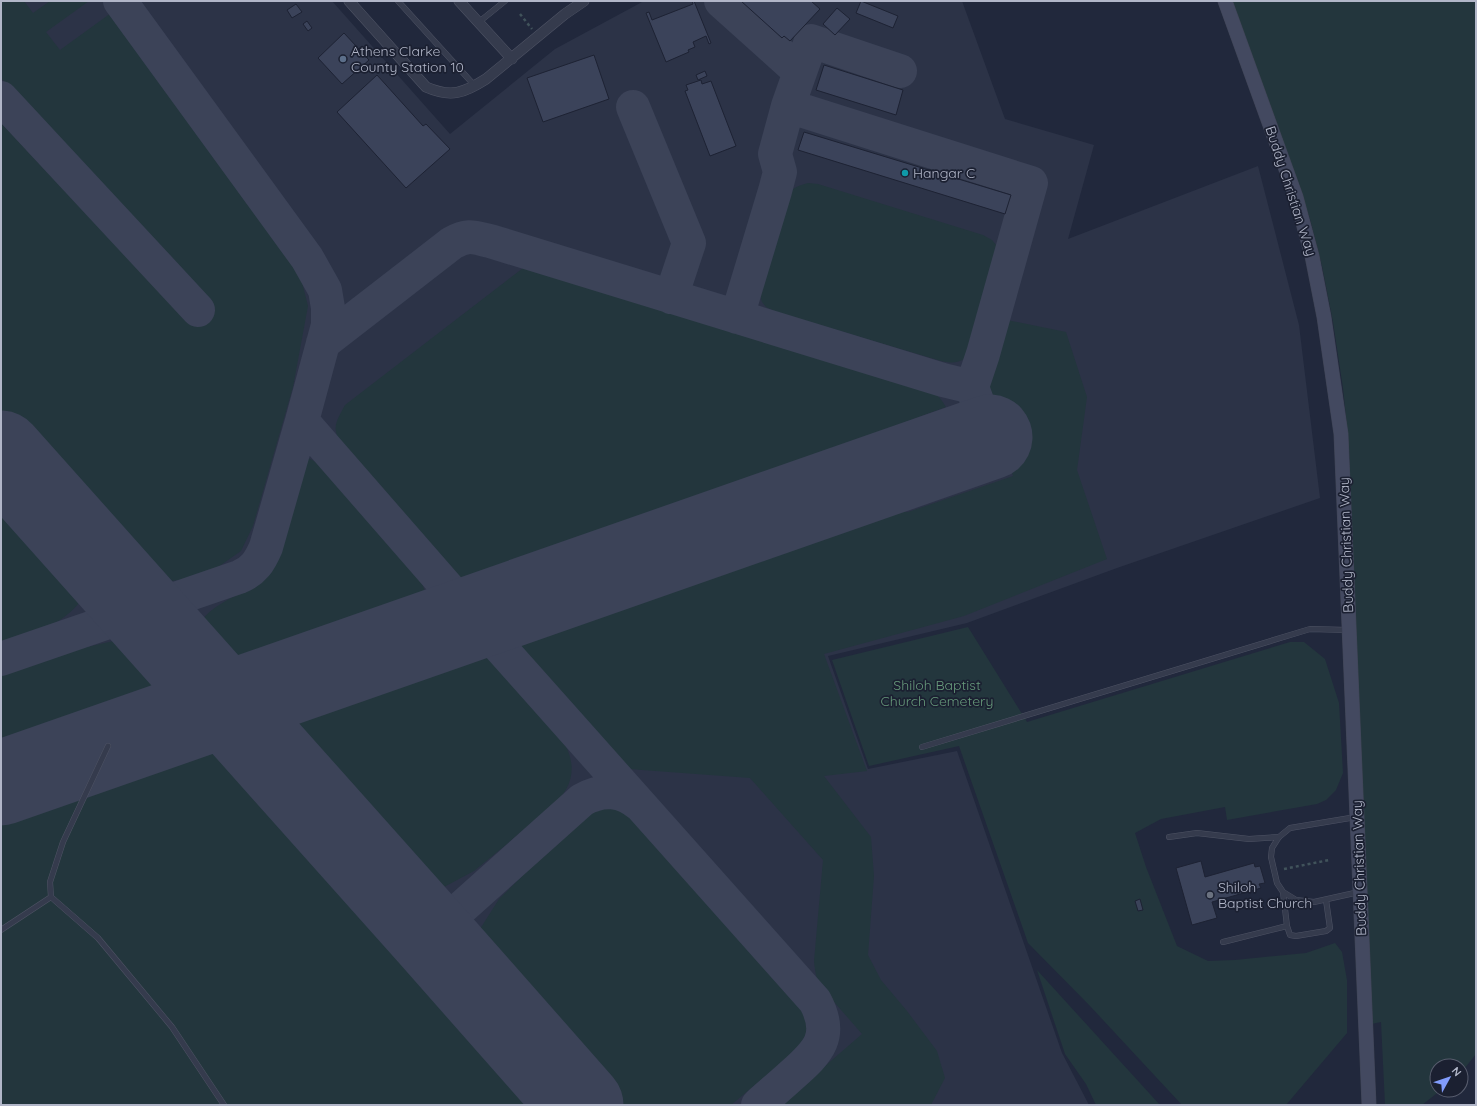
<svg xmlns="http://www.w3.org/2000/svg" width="1477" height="1106" font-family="Quicksand,sans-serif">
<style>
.airport{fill:#2c3347}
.green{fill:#23363d}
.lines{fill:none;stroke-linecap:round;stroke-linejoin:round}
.taxiway{stroke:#3c4358;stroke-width:34}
.runway{stroke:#3c4358;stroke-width:85}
.building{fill:#3b435a;stroke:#1d2233}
.lane-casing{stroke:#4e5364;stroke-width:6}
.street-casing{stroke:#4e5364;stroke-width:11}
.secondary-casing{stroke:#3f4455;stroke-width:15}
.path{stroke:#41535b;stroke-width:2.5;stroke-dasharray:3 3;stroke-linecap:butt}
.lane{stroke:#353b4d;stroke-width:5}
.street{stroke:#353b4d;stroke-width:10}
.secondary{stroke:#434960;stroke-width:14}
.service-dot{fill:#5c6f8a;stroke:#1b2031;stroke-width:1.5}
.culture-dot{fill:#0f9aa8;stroke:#1b2031;stroke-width:1.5}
.worship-dot{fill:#6b7280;stroke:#1b2031;stroke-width:1.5}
.labels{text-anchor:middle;stroke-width:3.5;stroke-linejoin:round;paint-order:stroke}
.poi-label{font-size:14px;fill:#b1b6c8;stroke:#1b2031;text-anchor:start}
.street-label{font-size:14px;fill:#b1b6c8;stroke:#1b2031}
.park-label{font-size:14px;fill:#679a7b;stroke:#1b2031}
</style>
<rect width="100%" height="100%" fill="#21283c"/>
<path class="airport" d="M1,1H332L450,134L555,49L644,1H962L1005,119L1094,145L1068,239L1258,166L1299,325L1320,498L1117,568L967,623L828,656L868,769L957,751L1062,1053L1089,1105H1Z"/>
<path class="green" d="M1,1H24L33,13L50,1H89L46,32L60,50L111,13L287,257L301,278L308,306L293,387L253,526L241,551L211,572L187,579L155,583L1,411V123L189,323L211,302L52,134L1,78Z
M1231,1H1476V1054L1461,1073V1066H1437V1090H1441L1422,1105H1385L1381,1022L1371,1024L1349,447L1343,388L1333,322L1322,266L1310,219Z
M808,183L818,184L983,235L992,240L997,246L1002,261L976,348C964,361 958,365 941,361L776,312L766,307L762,302L757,286V281L782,201C789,190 796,186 808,183Z
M527,265L724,325L726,323L915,378C927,383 939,395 946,407L881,431L860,453L478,587L471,589L466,587L345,450C332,429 333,427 345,405Z
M1002,319L1066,332L1087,397L1077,470L1107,559L964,616L824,654L867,771L824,776L871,837L874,876L868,955L881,980L907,1011L937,1051L945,1078L931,1105H780L862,1034L821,987C816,979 815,971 814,961L823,860L750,778L642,770L630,769L625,766L518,647L515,641V633L870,510L908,512L1013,476L983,387V382Z
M305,458C314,458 321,467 327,473L421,580L425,592L423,605L232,670L199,631C198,607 250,592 265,578C270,573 274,566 277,560L302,462Z
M1,497L86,592C70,624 31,634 1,647Z
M968,627L1027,722L1290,642H1304L1325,659L1339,703L1343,773L1336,790L1326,800L1317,804L1227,820L1225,807L1161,819L1135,833L1146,867L1177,946L1208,961L1235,960L1306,953L1335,943L1342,952L1347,980V1033L1286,1105H1182L1090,1006L1028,943L959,746L869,766L832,660Z
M118,640H128L171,691L1,751V673L78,649Z
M478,645L560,736C578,763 575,785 552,807L474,871L444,887L431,892L427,889L273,717Z
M214,737L542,1105H1V812Z
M608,805L624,809L628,813L803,1010C814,1026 810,1037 797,1050L731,1105H619L473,940L499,899L573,826L592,810L600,806Z
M1037,970L1160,1105H1096L1086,1084L1065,1054Z"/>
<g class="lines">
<path class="taxiway" d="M721,1L800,72
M1,98L198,310
M788,106L811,41L900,71
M633,107L689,243L671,297
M737,317L775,191L780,172L775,154L788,106L1031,183L983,354L972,387
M323,343L452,243C468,234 473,237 490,241L943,380L972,387L990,437
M302,421L473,617L815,1001C834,1036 818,1052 793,1074C781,1085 769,1095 758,1105
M1,659L239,577C254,571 260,561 266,547L302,421L328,325V308L325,290L307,258L120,1
M431,935L582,800C603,788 622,790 640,805"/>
<path class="runway" d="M1,453L431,935L581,1105
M1,783L990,437"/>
</g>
<path class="building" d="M692,1H694L711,43L709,44L706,36L693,42L695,47L688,50L689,52L666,62L646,13L649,12L652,20L693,4Z
M741,1H811L820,9L790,41L784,36L782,38Z
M861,1L898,16L893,28L856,13Z
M296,4L302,12L292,18L287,10Z
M837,8L850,19L835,35L823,24Z
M307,21L312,28L308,31L303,24Z
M344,33L369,60L342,84L318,58Z
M594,55L609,99L543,122L527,78Z
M824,65L903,90L896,115L816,90Z
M705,71L707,76L698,80L696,75Z
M377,75L423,126L426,124L450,149L406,188L337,112Z
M701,80L702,84L711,81L736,146L710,156L685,91L688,90L686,85Z
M804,132L1011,195L1005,214L798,150Z
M1201,861L1205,877L1254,863L1255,867L1260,866L1265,883L1259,884L1261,888L1212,902L1217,918L1192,925L1176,868Z
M1140,899L1143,910L1138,911L1135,901Z"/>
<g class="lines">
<defs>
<path id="lane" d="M398,1L475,86
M479,22L505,1
M922,747L1310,629L1348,630
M1356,817L1290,828L1279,837L1272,848L1271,857L1277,883L1283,892L1296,900L1314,902L1359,892
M1169,837L1197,833L1249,839L1279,837
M1283,892L1287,926L1290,935L1296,936L1326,931L1330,928L1326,900
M51,897L50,882L63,842L108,746
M1,930L51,897L98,938L172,1027L224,1105
M1223,942L1287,926"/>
<path id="street" d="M349,1L426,87C451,98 464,93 486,79L565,14L584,1
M459,1L512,59"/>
<path id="secondary" d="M1225,1L1296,197L1312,256L1324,317L1341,434L1369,1105"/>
</defs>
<use href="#lane" class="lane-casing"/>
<use href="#street" class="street-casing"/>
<use href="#secondary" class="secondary-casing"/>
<path class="path" d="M520,14L532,29
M1284,869L1329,860"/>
<use href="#lane" class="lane"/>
<use href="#street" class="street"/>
<use href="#secondary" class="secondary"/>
</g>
<circle class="service-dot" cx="343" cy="59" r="4"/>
<circle class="culture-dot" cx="905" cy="173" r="4"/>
<circle class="worship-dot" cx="1210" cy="895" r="4"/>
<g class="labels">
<g class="poi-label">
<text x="351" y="56">Athens Clarke<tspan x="351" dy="16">County Station 10</tspan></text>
<text x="913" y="178">Hangar C</text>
<text x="1218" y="892">Shiloh<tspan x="1218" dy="16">Baptist Church</tspan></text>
</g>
<g class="street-label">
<text transform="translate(1291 191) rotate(72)" y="5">Buddy Christian Way</text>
<text transform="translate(1346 545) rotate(-92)" y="5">Buddy Christian Way</text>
<text transform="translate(1359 868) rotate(-92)" y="5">Buddy Christian Way</text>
</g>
<g class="park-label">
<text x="937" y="690">Shiloh Baptist<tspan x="937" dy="16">Church Cemetery</tspan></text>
</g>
</g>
<rect width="1477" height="1106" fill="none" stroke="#b1b6c8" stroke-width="4"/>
<g transform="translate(1449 1078) rotate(50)"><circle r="19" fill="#1b2031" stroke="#575c6d"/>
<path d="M0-3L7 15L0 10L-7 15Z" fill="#829cfc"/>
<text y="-6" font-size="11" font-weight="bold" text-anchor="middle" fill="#b1b6c8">N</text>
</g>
</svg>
